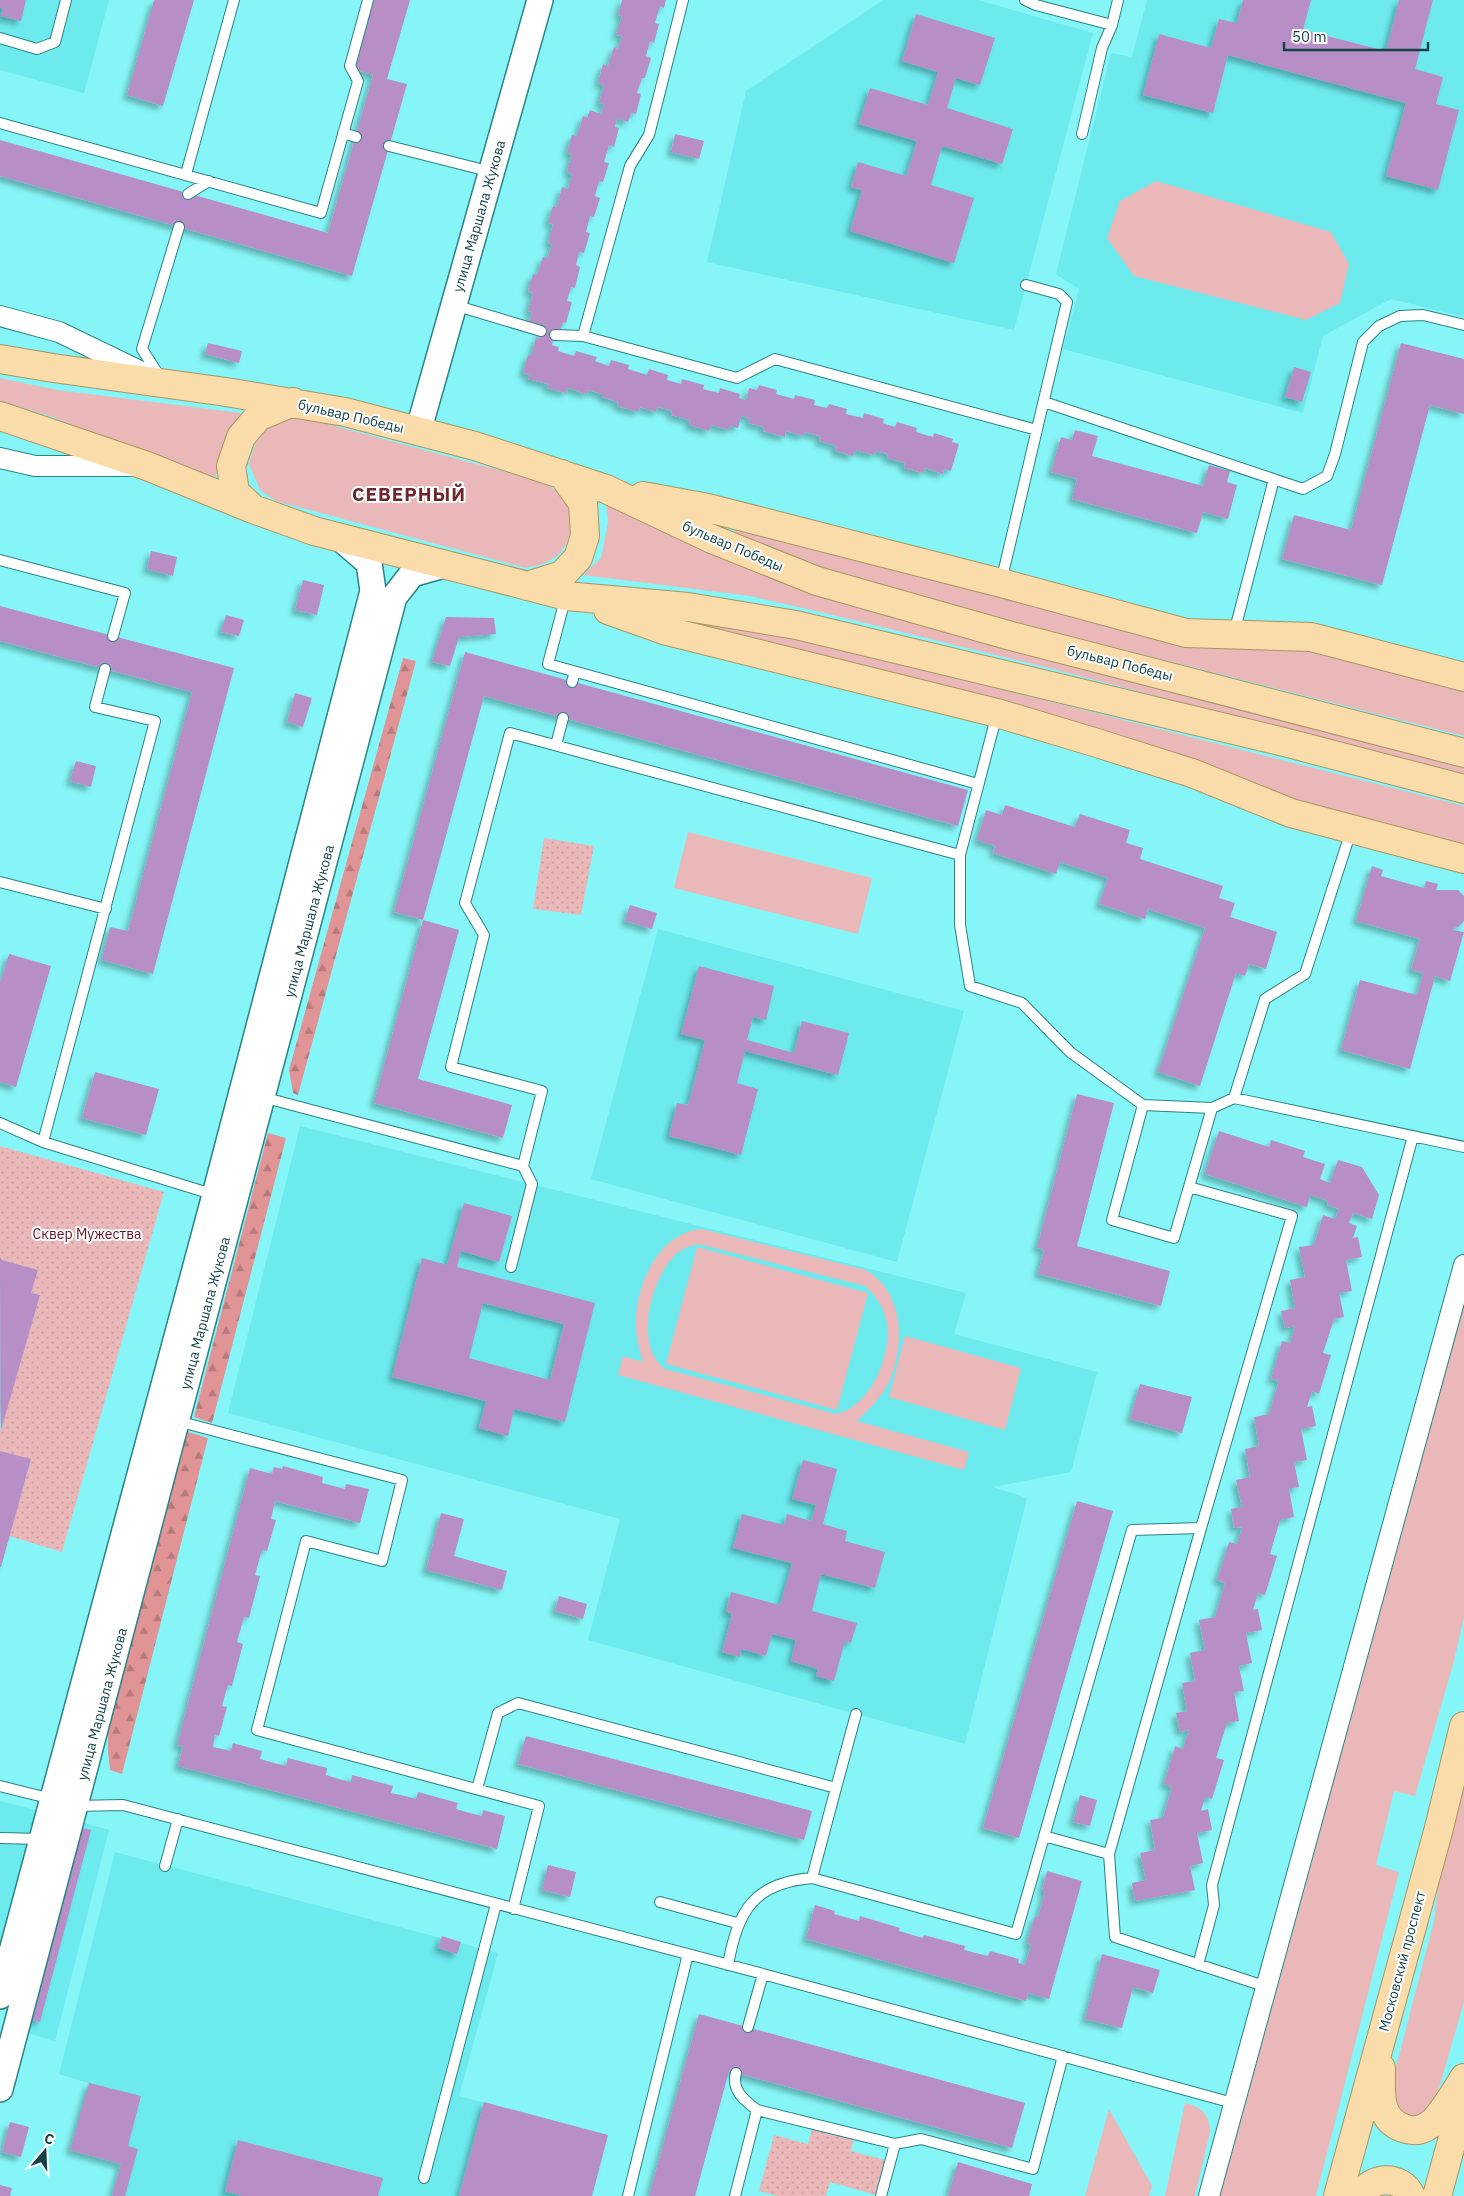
<svg xmlns="http://www.w3.org/2000/svg" width="1464" height="2196" font-family="'IBM Plex Sans',sans-serif">
<style>
.built{fill:#6ceaee}
.grass{fill:#eab8b9;fill-rule:evenodd}
.forest{fill:url(#forest-firs)}
.park{fill:url(#park-dots)}
.building{fill:#b88ec6;fill-rule:evenodd;filter:url(#shadow)}
.lines{fill:none;stroke-linecap:round;stroke-linejoin:round}
.service-casing{stroke:#2a8285;stroke-width:12}
.minor-casing{stroke:#2a8285;stroke-width:22}
.tertiary-casing{stroke:#2a8285;stroke-width:28}
.primary-casing{stroke:#a79661;stroke-width:30}
.service{stroke:#fff;stroke-width:10}
.minor{stroke:#fff;stroke-width:20}
.tertiary{stroke:#fff;stroke-width:25}
.primary{stroke:#fadbaa;stroke-width:28}
.labels{text-anchor:middle;stroke-width:4;stroke-linejoin:round;paint-order:stroke}
.street-label{font-size:14px;fill:#124344;stroke:#fff}
.park-label{font-size:14px;fill:#690e1f;stroke:#fff}
.district-label{font-size:19px;font-weight:bold;letter-spacing:1px;fill:#6e272e;stroke:#fff}
</style>
<defs>
<pattern id="forest-firs" width="22" height="20" patternUnits="userSpaceOnUse" patternTransform="scale(1.25)"><rect width="22" height="20" fill="#e19496"/><path d="M5 1l3.5 6h-7zM16 11l3.5 6h-7z" fill="#b57a7c"/></pattern>
<pattern id="park-dots" width="8" height="8" patternUnits="userSpaceOnUse" patternTransform="scale(1.25)"><rect width="8" height="8" fill="#eab8b9"/><path d="M2 2h.1M6 6h.1" fill="none" stroke="#c89fa0" stroke-width="1.8" stroke-linecap="round"/></pattern>
<filter id="shadow"><feDropShadow dx="-4.5" dy="4.5" stdDeviation="2.5" flood-color="#0004"/></filter>
</defs>
<rect width="100%" height="100%" fill="#86f5f7"/>
<path class="built" d="M0,0H109L84,93L0,70Z
M883,0H978L1093,33L1014,330L707,262L746,91Z
M1147,0H1464V317L1391,299L1323,336L1303,413L1063,349L1079,289L1056,274L1111,53L1132,57Z
M658,929L964,1011L897,1262L591,1179Z
M300,1126L966,1293L954,1334L1097,1372L1071,1472L993,1487L1027,1498L965,1744L588,1640L620,1519L228,1413Z
M0,1801L36,1810L0,1953Z
M78,1821L109,1830L55,2041L23,2032Z
M115,1852L498,1953L459,2096L608,2135L592,2196H112L121,2164L70,2150L88,2083L59,2074Z"/>
<path class="grass" d="M1156,181L1331,232L1349,264L1340,303L1306,320L1134,276L1107,238L1120,201Z
M0,378L57,390L241,413L224,446L214,482L50,416L0,401Z
M301,417L544,482C549,486 555,490 560,494C580,515 572,553 545,563C539,566 532,566 526,568L276,501L260,490L249,464L257,438L277,420Z
M606,501L757,568L1464,763V776L1045,667L816,611L750,596L583,575L601,558L608,523Z
M742,528L1184,645L1290,647L1464,690V736L908,595L786,555L738,535L733,529Z
M682,620L794,637L1464,806V846L1308,806L689,625Z
M688,832L872,878L858,934L674,888Z
M702,1229L866,1270C905,1293 906,1349 887,1386C879,1400 868,1410 857,1421L969,1452L964,1470L618,1375L623,1356L643,1362C639,1349 636,1337 636,1324C635,1285 659,1232 702,1229ZM698,1244L865,1286C874,1294 881,1303 885,1315C896,1347 872,1407 836,1414L665,1369C633,1345 651,1280 674,1256C681,1249 689,1246 698,1244Z
M697,1247L868,1293L837,1410L666,1364Z
M1464,1299V1617L1454,1661L1415,1796L1394,1791L1376,1865L1399,1872L1316,2196H1215L1231,2137L1244,2108L1281,1975Z
M905,1336L1021,1368L1005,1430L889,1397Z
M1464,1778V2002L1435,2102L1429,2113L1400,2120L1390,2090L1434,1921L1440,1870Z
M1185,2103C1201,2106 1210,2115 1210,2132L1195,2196H1165Z
M1109,2109L1152,2186L1149,2196H1085Z"/>
<path class="forest" d="M403,658L416,661L298,1095L293,1093L289,1070Z
M268,1133L286,1138L212,1423L194,1417Z
M185,1431L208,1438L122,1774L110,1770L108,1751V1731Z"/>
<path class="park" d="M544,838L594,846L581,915L533,909Z
M0,1146L164,1192L62,1552L9,1536L31,1460L0,1451V1432L40,1295L31,1293L37,1270L2,1260L0,1257Z
M813,2125L854,2137L851,2151L885,2160L876,2195L830,2182L826,2196H777L759,2191L774,2135L808,2144Z"/>
<path class="building" d="M0,0H26L21,21L1,16L3,8H0Z
M154,0H194L163,106L127,95Z
M374,0H410L387,79L407,84L352,276L0,176V140L328,233L373,75L354,69Z
M622,0H666L664,8L660,6L655,23L659,24L654,43L650,41L646,56L651,58L645,78H642L637,93L641,94L636,114L631,113L628,122L617,118L615,127L619,128L614,147L609,145L604,162L609,163L603,182L599,181L595,196L600,198L594,217L590,216L586,232L590,233L584,253L579,252L576,265L580,267L575,288L571,287L567,301L572,302L566,323L563,322L560,331L556,330L552,345L559,347L558,351L574,356L576,351L597,357L595,361L609,366L611,360L629,365L628,369L647,375L649,369L668,375L667,380L681,384L682,379L704,385L703,389L719,393L720,388L740,394L739,398L746,400L749,388L757,390L759,385L777,390L776,394L794,399L795,395L815,400L814,405L827,408L829,404L847,409L846,414L863,418L864,413L884,419L883,423L895,427L897,422L917,428L916,432L933,437L934,433L953,439L952,442L959,444L951,471L944,469L943,474L925,468L923,473L904,468L905,463L887,458L888,454L875,451L874,455L855,450L853,456L835,451L836,446L819,441L820,436L805,432L803,436L786,431L785,437L763,431L764,427L748,423L750,418L741,416L738,428L730,426L729,430L711,425L709,431L689,425L690,420L671,415L672,411L658,407L656,412L640,407L638,412L617,406L618,402L602,397V394L588,390L587,394L567,388L566,393L547,388L548,384L528,379L530,375L523,373L528,355L531,356L536,338L539,339L543,326L529,322L532,312L528,311L533,293L528,291L533,274L537,275L543,257L548,258L552,244L548,243L553,224L548,223L553,206L557,207L562,187L568,189L572,174L567,172L572,154L567,153L572,135L577,136L583,116L587,118L590,110L601,114L604,104L599,103L604,85L598,83L603,64L608,66L614,47L618,49L622,36L616,35L622,16L618,15Z
M1243,0H1311L1303,30L1386,51L1399,0H1433L1415,69L1443,77L1436,104L1459,110L1438,190L1386,176L1406,103L1228,55L1213,113L1143,95L1159,34L1211,48L1219,19L1237,23Z
M916,14L995,38L980,85L956,78L947,108L1013,129L1002,164L942,146L931,185L974,198L954,263L850,231L862,190L851,187L858,162L906,176L917,141L859,124L870,88L928,105L938,72L902,61Z
M675,134L704,141L699,159L671,152Z
M208,343L242,351L239,363L205,354Z
M1401,343L1464,359V414L1430,405L1382,585L1282,559L1294,515L1351,530Z
M1294,367L1311,372L1302,402L1285,397Z
M1075,430L1098,436L1092,456L1203,486L1209,465L1230,471L1227,482L1237,485L1228,519L1203,512L1197,533L1072,499L1077,479L1051,472L1061,437L1072,440Z
M151,551L177,557L173,576L147,569Z
M303,580L324,585L317,615L295,610Z
M0,606L234,668L153,974L102,960L110,927L128,931L192,692L0,641Z
M226,615L244,620L239,636L221,632Z
M446,617L494,618L496,634L459,637L450,666L432,662Z
M465,652L968,790L958,826L484,696L423,920L394,912Z
M295,693L312,698L303,727L287,722Z
M76,761L96,766L91,787L70,781Z
M1005,805L1075,827L1080,814L1130,830L1126,843L1143,848L1140,859L1223,886L1219,898L1235,903L1230,917L1277,932L1266,969L1249,964L1245,976L1236,973L1200,1086L1158,1072L1205,928L1148,909L1145,919L1099,904L1108,878L1060,862L1056,874L993,853L995,846L977,840L986,810L1002,815Z
M1372,866L1383,870L1381,876L1424,888L1426,881L1438,884L1436,890H1458L1464,896V921L1458,927H1454L1453,930L1464,932L1450,981L1435,976L1410,1069L1341,1050L1360,980L1417,995L1423,973L1411,970L1420,939L1356,921Z
M630,905L657,913L652,929L625,921Z
M423,920L459,930L418,1079L512,1105L503,1138L374,1103Z
M9,954L51,966L16,1087L0,1082V983Z
M699,966L774,986L766,1020L753,1017L747,1040L794,1053L802,1021L849,1033L838,1075L745,1051L737,1083L758,1089L741,1155L669,1136L677,1103L688,1105L705,1040L681,1034Z
M95,1072L159,1089L146,1135L82,1118Z
M1077,1094L1114,1103L1077,1246L1170,1271L1161,1306L1038,1274L1044,1250L1037,1248Z
M1219,1131L1269,1147L1271,1140L1305,1151L1303,1157L1325,1164L1320,1179L1330,1183L1338,1160L1362,1167L1379,1195L1372,1219L1353,1213L1349,1223L1357,1226L1353,1238L1358,1237L1362,1257L1346,1260L1352,1291L1339,1293L1344,1317L1334,1319L1323,1353L1331,1355L1319,1394L1312,1391L1307,1407L1312,1406L1316,1426L1301,1429L1307,1460L1294,1462L1299,1487L1289,1489L1294,1517L1280,1520L1270,1554L1277,1556L1265,1595L1258,1593L1253,1610L1258,1609L1262,1630L1246,1633L1252,1663L1239,1666L1244,1691L1234,1692L1239,1721L1227,1723L1216,1758L1224,1760L1212,1799L1205,1797L1201,1811L1208,1809L1212,1830L1197,1833L1203,1863L1190,1866L1195,1890L1135,1901L1132,1883L1146,1880L1140,1853L1155,1850L1150,1820L1163,1818L1172,1787L1164,1784L1175,1746L1183,1749L1189,1730L1180,1732L1176,1713L1187,1711L1182,1683L1195,1681L1190,1653L1205,1650L1199,1620L1215,1617L1225,1583L1217,1580L1229,1542L1237,1544L1242,1527L1234,1528L1231,1509L1242,1507L1236,1480L1250,1477L1245,1449L1259,1446L1254,1417L1269,1414L1279,1381L1271,1379L1282,1341L1290,1343L1295,1326L1285,1328L1281,1311L1295,1308L1290,1280L1305,1277L1299,1247L1314,1245L1323,1215L1335,1219L1339,1209L1327,1205L1328,1201L1310,1195L1307,1207L1205,1174Z
M464,1203L512,1216L499,1262L461,1251L457,1267L595,1303L565,1422L514,1409L508,1436L479,1428L486,1401L392,1377L422,1258L447,1265ZM483,1303L564,1324L550,1380L469,1358Z
M0,1257L2,1260L38,1270L31,1293L40,1295L1,1430Z
M1140,1384L1192,1397L1182,1433L1130,1419Z
M0,1451L31,1459L1,1567H0Z
M803,1460L837,1469L823,1524L847,1531L845,1541L885,1552L875,1588L821,1574L812,1611L857,1623L851,1643L845,1641L834,1681L816,1676L818,1669L791,1661L796,1640L772,1634L766,1656L741,1649L740,1657L722,1652L732,1614L726,1611L731,1592L780,1605L792,1563L733,1548L742,1514L784,1525L787,1514L811,1521L816,1505L792,1499Z
M283,1466L323,1477L322,1483L345,1489L346,1484L369,1489L360,1523L275,1501L271,1519L276,1520L267,1551L262,1550L255,1575L260,1576L249,1618L244,1617L237,1642L243,1644L232,1686L228,1685L225,1695L222,1706L227,1707L219,1736L215,1735L213,1747L231,1751L233,1743L262,1751L260,1759L274,1763L286,1766L288,1758L327,1768L326,1775L339,1779L351,1782L352,1775L393,1786L391,1793L405,1796L416,1799L418,1792L458,1803L456,1809L470,1813L482,1816L483,1810L505,1816L497,1849L178,1766L183,1746L177,1745L250,1468L272,1474L274,1467L282,1469Z
M1077,1501L1113,1511L1019,1838L983,1828Z
M441,1513L464,1519L454,1556L507,1571L502,1590L426,1570Z
M559,1596L587,1604L583,1619L555,1611Z
M526,1736L812,1811L804,1840L518,1764Z
M1080,1795L1097,1800L1090,1826L1073,1822Z
M79,1827L91,1830L40,2022L28,2019Z
M548,1865L576,1872L570,1897L542,1890Z
M1047,1871L1082,1881L1049,1999L1028,1993L1026,2001L806,1939L815,1905L835,1911L834,1914L859,1921L860,1916L900,1928L899,1931L923,1938L924,1935L965,1946L964,1950L988,1956L990,1951L1019,1959L1018,1963L1025,1965L1031,1945L1027,1943L1035,1916L1038,1917L1042,1903L1045,1891H1042Z
M442,1936L461,1942L457,1954L438,1948Z
M1102,1954L1160,1970L1153,1993L1133,1987L1122,2028L1085,2019Z
M699,2014L1025,2103L1012,2148L729,2071L695,2196H649Z
M89,2083L141,2096L128,2146L138,2149L125,2196H112L121,2164L70,2150Z
M484,2102L608,2135L592,2196H459Z
M10,2122L29,2127L21,2157L2,2152Z
M238,2140L383,2178L378,2196H242L225,2191Z
M958,2162L1032,2184L1029,2196H948Z
M0,2185L12,2188L10,2196H0Z"/>
<g class="lines">
<defs>
<path id="service" d="M1025,0L1036,5L1112,25
M0,38L37,49L55,42L66,0
M0,123L321,213L358,81L350,66L368,0
M343,133L356,137
M1082,134L1102,48L1112,25L1118,0
M389,146L492,172
M186,174L234,0
M188,194L209,181
M454,305L541,331
M555,335L583,336L737,378L775,359L1037,430
M583,336L630,166L649,135L683,0
M160,377L142,349L179,227
M1044,402L1303,489L1327,476L1335,454L1363,342L1379,326L1400,316L1423,315L1464,325
M0,560L125,593L113,636
M1001,582L1067,302L1059,294L1026,285
M566,596L548,664L978,784
M1234,633L1274,479
M572,682L575,672
M997,714L960,855V925L970,986L1022,1003L1070,1052L1143,1105
M556,745L563,718
M0,882L106,909
M262,1097L523,1166L542,1091L451,1067L484,935L465,903L510,733L960,855
M1234,1098L1265,999L1305,974L1351,831
M0,1123L43,1142L215,1195
M43,1142L155,721L95,707L105,669
M1189,1187L1174,1238L1112,1220L1143,1105L1212,1108
M511,1267L532,1184L523,1166
M177,1421L402,1480L382,1561L306,1541L257,1730L539,1806L513,1909
M0,1786L52,1799
M836,1788L856,1714
M477,1789L498,1713L518,1703L836,1788L812,1878
M76,1806L123,1805L763,1974L1233,2103
M1044,1836L1109,1854
M0,1838L41,1839
M165,1866L178,1819
M660,1902L737,1923
M728,1965C738,1911 753,1883 812,1878L1016,1934L1132,1530L1201,1528
M1198,1965L1214,1905L1212,1885L1413,1136
M1267,1987L1115,1937L1109,1854L1201,1528L1292,1216L1189,1187L1212,1108L1234,1098L1464,1147
M748,2027L763,1974
M736,2073C731,2090 745,2101 757,2110
M424,2178L496,1904
M628,2196L688,1954
M735,2196L757,2110L895,2144
M881,2196L895,2144L921,2139L1033,2169L1063,2056"/>
<path id="minor" d="M0,316L59,332L150,376
M0,458L35,466H132
M1209,2196L1464,1265"/>
<path id="tertiary" d="M418,432L540,0
M0,1996L215,1195L373,591L369,563L340,538
M0,2089L394,597L412,574L444,565"/>
<path id="primary" d="M0,359L53,368L226,392L345,412L475,446L606,489L712,539L817,581L1011,636L1464,753
M0,416L147,466L253,509L314,531L497,578L566,596L688,607L796,625L1288,743L1464,789
M643,496L708,508L1001,583L1186,633L1311,637L1464,677
M253,509L235,492L231,466L241,437L258,417L293,402
M527,586L562,575L578,558L585,536L583,503L562,474
M608,610L667,631L997,713L1097,743L1192,773L1291,813L1464,859
M1381,2068C1381,2091 1377,2119 1403,2128C1411,2131 1419,2131 1426,2127C1440,2120 1455,2092 1464,2078
M1338,2196L1439,1828L1464,1726
M1360,2196C1371,2176 1401,2174 1411,2196
M1437,2196L1464,2097"/>
</defs>
<use href="#service" class="service-casing"/>
<use href="#minor" class="minor-casing"/>
<use href="#tertiary" class="tertiary-casing"/>
<use href="#primary" class="primary-casing"/>
<use href="#service" class="service"/>
<use href="#minor" class="minor"/>
<use href="#tertiary" class="tertiary"/>
<use href="#primary" class="primary"/>
</g>
<g class="labels">
<g class="street-label">
<text transform="translate(479 216) rotate(-74)" y="5">улица Маршала Жукова</text>
<text transform="translate(351 416) rotate(13)" y="5">бульвар Победы</text>
<text transform="translate(733 546) rotate(23)" y="5">бульвар Победы</text>
<text transform="translate(1120 663) rotate(14)" y="5">бульвар Победы</text>
<text transform="translate(309 921) rotate(-75)" y="5">улица Маршала Жукова</text>
<text transform="translate(205 1313) rotate(-75)" y="5">улица Маршала Жукова</text>
<text transform="translate(102 1704) rotate(-75)" y="5">улица Маршала Жукова</text>
<text transform="translate(1402 1961) rotate(-75)" y="5">Московский проспект</text>
</g>
<g class="park-label">
<text x="87" y="1239">Сквер Мужества</text>
</g>
<g class="district-label">
<text x="409" y="501">СЕВЕРНЫЙ</text>
</g>
</g>
<g transform="translate(45 2151) rotate(19)" stroke="#ffffff" stroke-width="4" paint-order="stroke">
<path d="M0-4L9 19L0 12L-9 19Z" fill="#124344"/>
<text y="-8" font-size="14" font-weight="bold" text-anchor="middle" fill="#124344">С</text>
</g>
<path d="M1284 42v8h144v-8" fill="none" stroke="#124344" stroke-width="2.5"/>
<text x="1292" y="42" font-size="15" fill="#124344" stroke="#ffffff" stroke-width="4" paint-order="stroke">50 m</text>
</svg>
